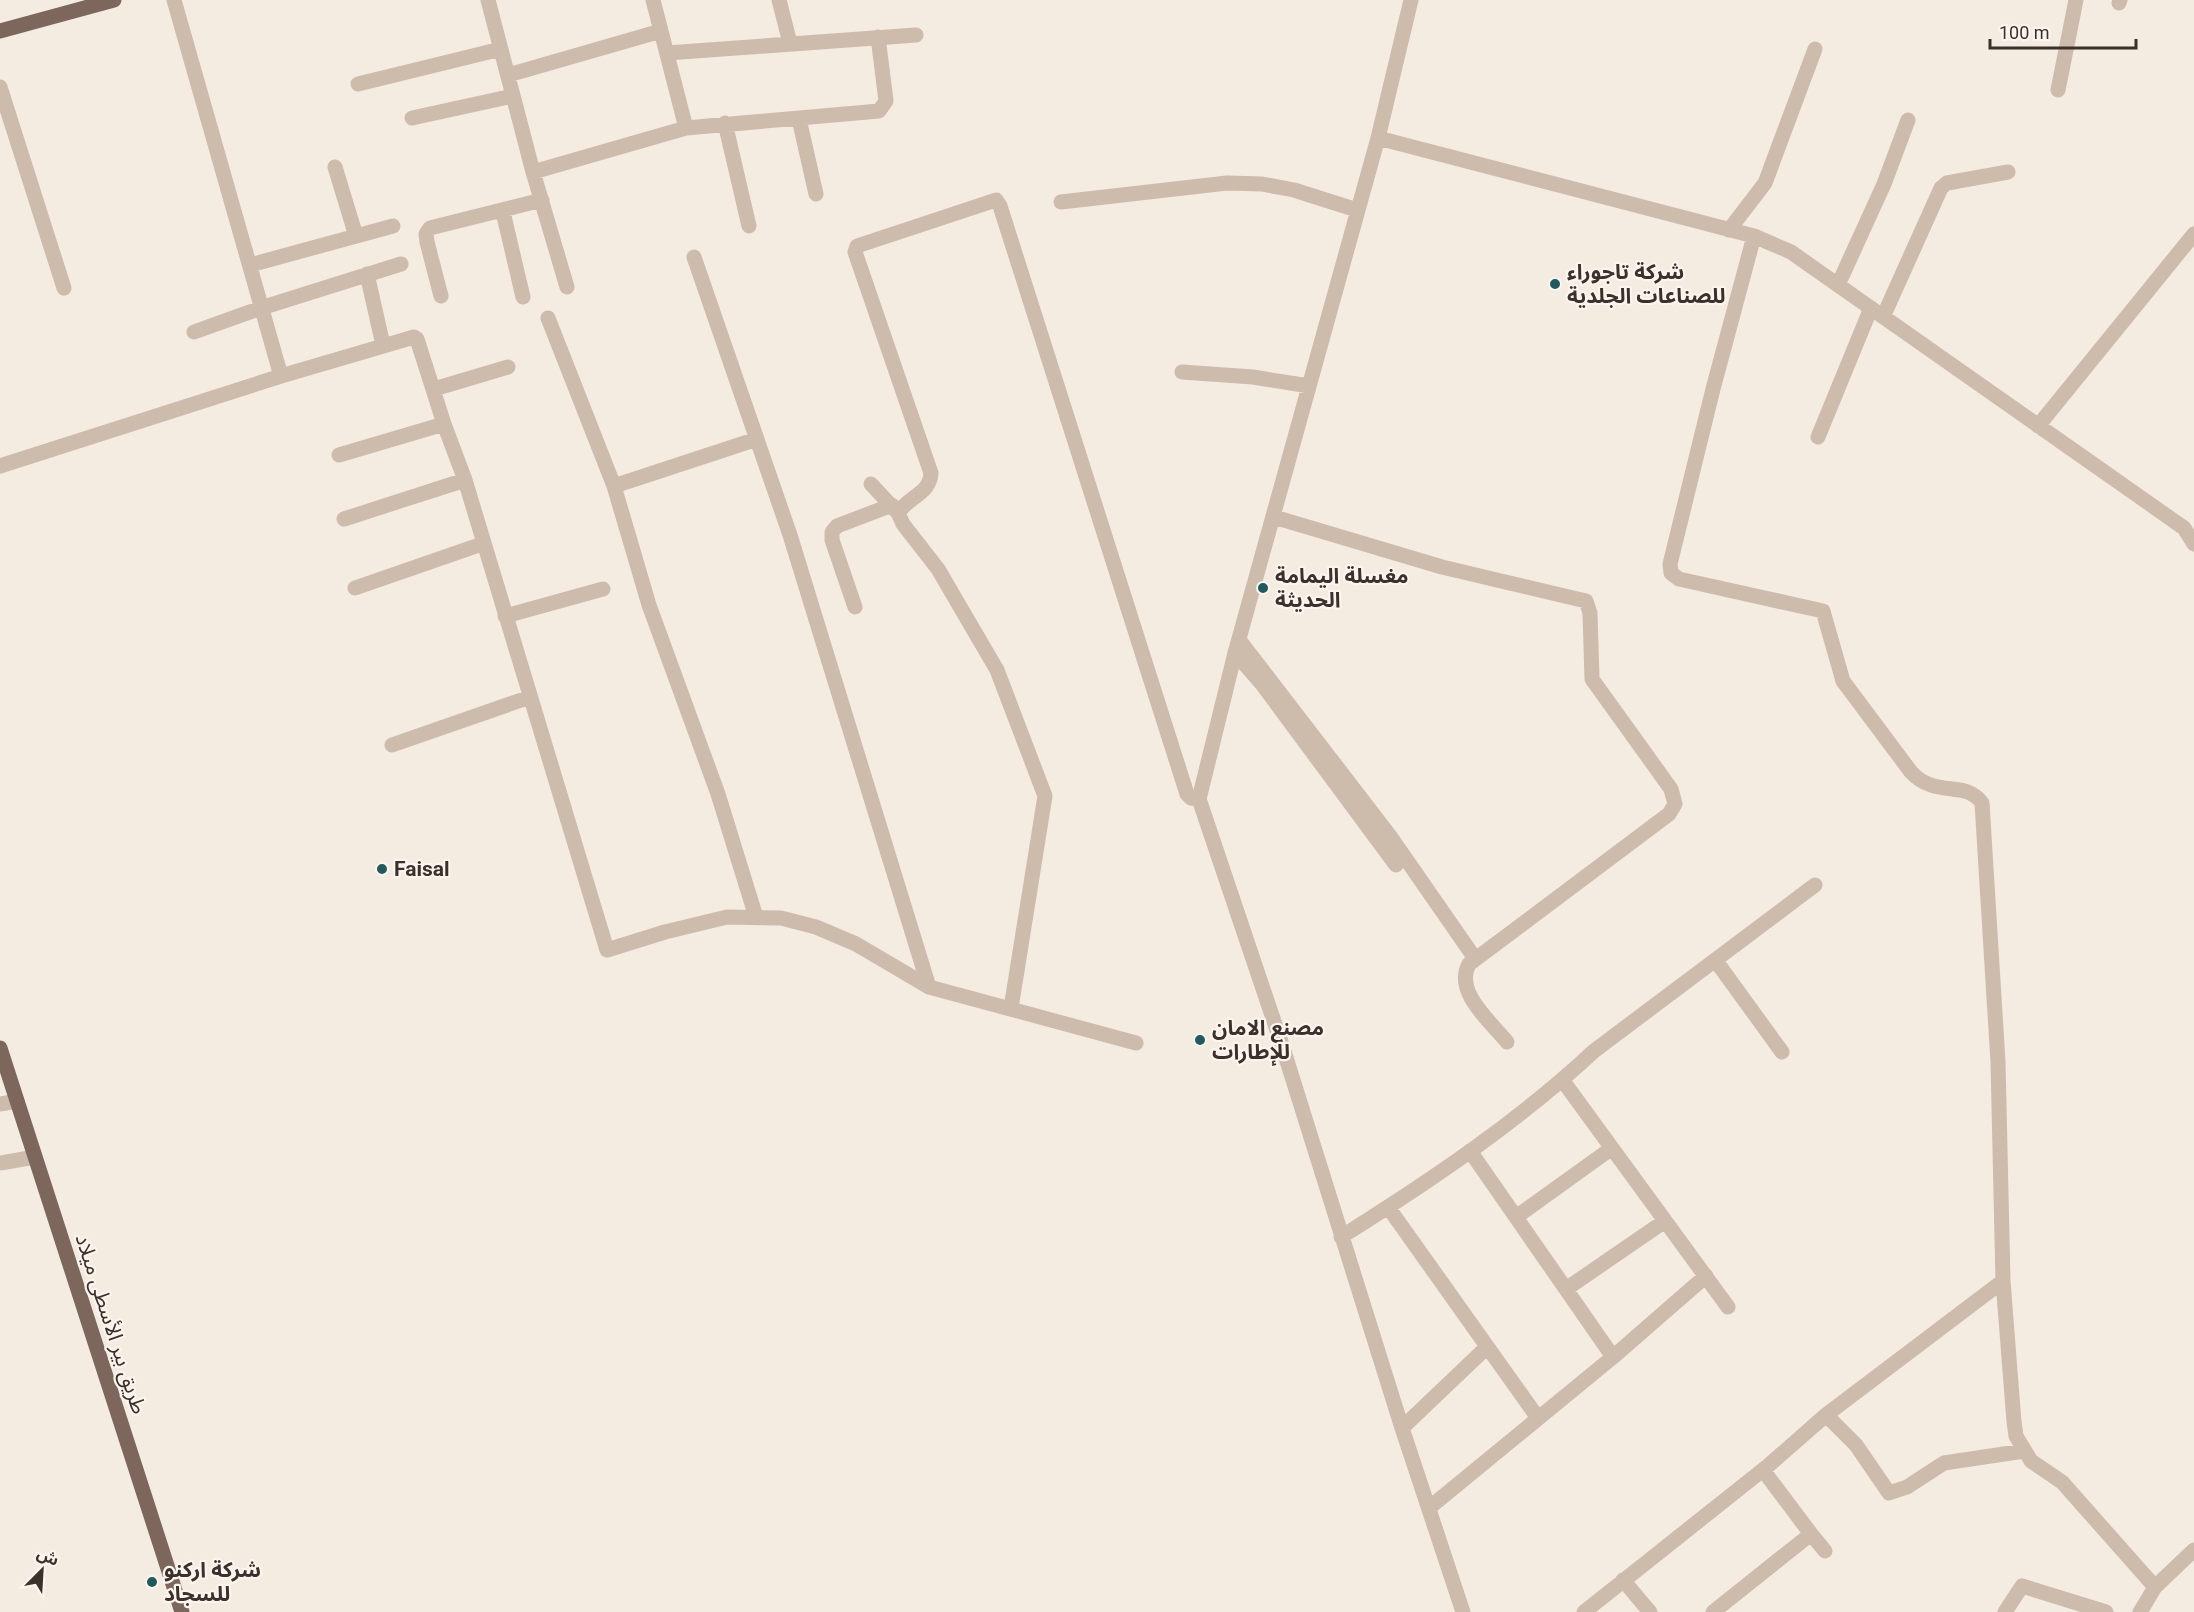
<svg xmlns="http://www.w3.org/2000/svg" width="2194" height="1612" font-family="Roboto,'Noto Sans Arabic',sans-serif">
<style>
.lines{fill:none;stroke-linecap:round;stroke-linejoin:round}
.minor{stroke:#cdbbac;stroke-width:15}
.major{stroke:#7d675c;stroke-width:15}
.poi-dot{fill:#1f5a5e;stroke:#fbf5ee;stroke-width:2}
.labels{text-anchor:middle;stroke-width:4.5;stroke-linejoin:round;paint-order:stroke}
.poi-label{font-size:21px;font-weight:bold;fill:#3b302b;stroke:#fbf5ee;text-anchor:start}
.street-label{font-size:21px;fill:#3b302b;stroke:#fbf5ee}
</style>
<rect width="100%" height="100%" fill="#f4ebe1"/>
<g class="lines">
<path class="minor" d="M174,0L281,376
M488,0L533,172L567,287
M653,0L686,128
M779,0L790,43
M1411,0L1378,138L1235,653L1199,799L1283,1048L1402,1428L1463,1612
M2119,3L2120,0
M667,53L916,35
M508,75L661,31
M358,84L501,49
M0,87L64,288
M2058,90L2076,0
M412,118L513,96
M799,119L816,194
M725,123L749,226
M1378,138L1754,236L1791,252L2184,528L2194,544
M335,167L356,236
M533,172L686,128L879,111L886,101L878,37
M1061,202L1227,183L1262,184L1294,190L1357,210
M503,212L523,297
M1729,230L1765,183L1815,49
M1754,236L1713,389L1670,564L1671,573L1679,579L1823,611L1843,681L1911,772C1936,799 1965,779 1982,803L1998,1062L2003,1281
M694,257L790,535L929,987
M250,265L393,226
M367,274L383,345
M1838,285L1884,184L1908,120
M441,296L427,242L426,234L430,228L542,200
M1883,317L1941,188L1947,183L2008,172
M548,318L614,486L649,605L718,794L756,917
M194,332L261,308L401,264
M1182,372L1253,377L1309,386
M434,389L508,367
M2038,426L2194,234
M1818,437L1871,308
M339,455L444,424
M0,466L281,376L414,337L417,339L444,424L465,480L607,950L665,932L727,917L781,918L816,927L856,944L929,987L1136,1043
M871,484L898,513
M614,486L757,439
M1274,517L1442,567L1586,601L1590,613L1592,679L1671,789L1675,804L1669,814L1469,964C1454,992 1490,1021 1507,1042
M344,519L465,480
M355,588L482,544
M855,607L832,540V532L837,526L892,505
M505,616L603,589
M1240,641L1390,836L1474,957
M1235,653L1262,684L1396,865
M392,745L530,697
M1716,961L1782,1052
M1011,1008L1045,796L997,670L938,569L903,524L898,513C909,496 930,494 931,473L855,252L857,246L996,200L1000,206L1187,794L1191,798L1199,799
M1563,1081L1728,1307
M0,1104L17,1101
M1470,1151L1613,1357
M0,1163L35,1157
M1388,1207L1538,1418
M1516,1217L1612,1148
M1341,1237C1430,1181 1518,1122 1594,1051L1815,885
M1566,1289L1665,1221
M1826,1415L1856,1445L1889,1493L1907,1487L1944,1463L2024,1451
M1402,1428L1487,1347
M1429,1508L1613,1357L1706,1276
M1811,1534L1825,1551
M1623,1580L1650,1612
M1584,1612L1769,1465L1826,1415L2003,1281L2014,1422L2016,1436L2031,1461L2062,1482L2155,1587L2194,1550
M1713,1612L1811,1534L1763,1470
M2005,1612L2022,1586L2106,1612
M2140,1612L2155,1587"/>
<path class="major" d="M0,31L114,0
M0,1048L182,1612"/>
</g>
<g class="poi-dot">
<circle cx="1555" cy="284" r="6"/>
<circle cx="1263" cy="588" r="6"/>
<circle cx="382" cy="869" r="6"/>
<circle cx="1200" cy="1040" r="6"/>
<circle cx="152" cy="1582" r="6"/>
</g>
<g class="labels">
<g class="poi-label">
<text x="1567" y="279">شركة تاجوراء<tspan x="1567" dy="24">للصناعات الجلدية</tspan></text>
<text x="1275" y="583">مغسلة اليمامة<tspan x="1275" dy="24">الحديثة</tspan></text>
<text x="394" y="876">Faisal</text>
<text x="1212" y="1035">مصنع الامان<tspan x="1212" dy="24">للإطارات</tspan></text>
<text x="164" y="1577">شركة اركنو<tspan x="164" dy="24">للسجاد</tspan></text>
</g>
<g class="street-label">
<text transform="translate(111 1324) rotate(72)" y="7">طريق بير الأسطى ميلاد</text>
</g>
</g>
<g transform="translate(42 1570) rotate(24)" stroke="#fbf5ee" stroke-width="4.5" paint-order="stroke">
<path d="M0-4.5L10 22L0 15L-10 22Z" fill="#3b302b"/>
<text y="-9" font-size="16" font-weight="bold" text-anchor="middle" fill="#3b302b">ش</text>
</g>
<path d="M1990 39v9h146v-9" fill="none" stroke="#3b302b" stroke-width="3"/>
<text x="1999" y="39" font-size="18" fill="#3b302b" stroke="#fbf5ee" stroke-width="4.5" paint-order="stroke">100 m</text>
</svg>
